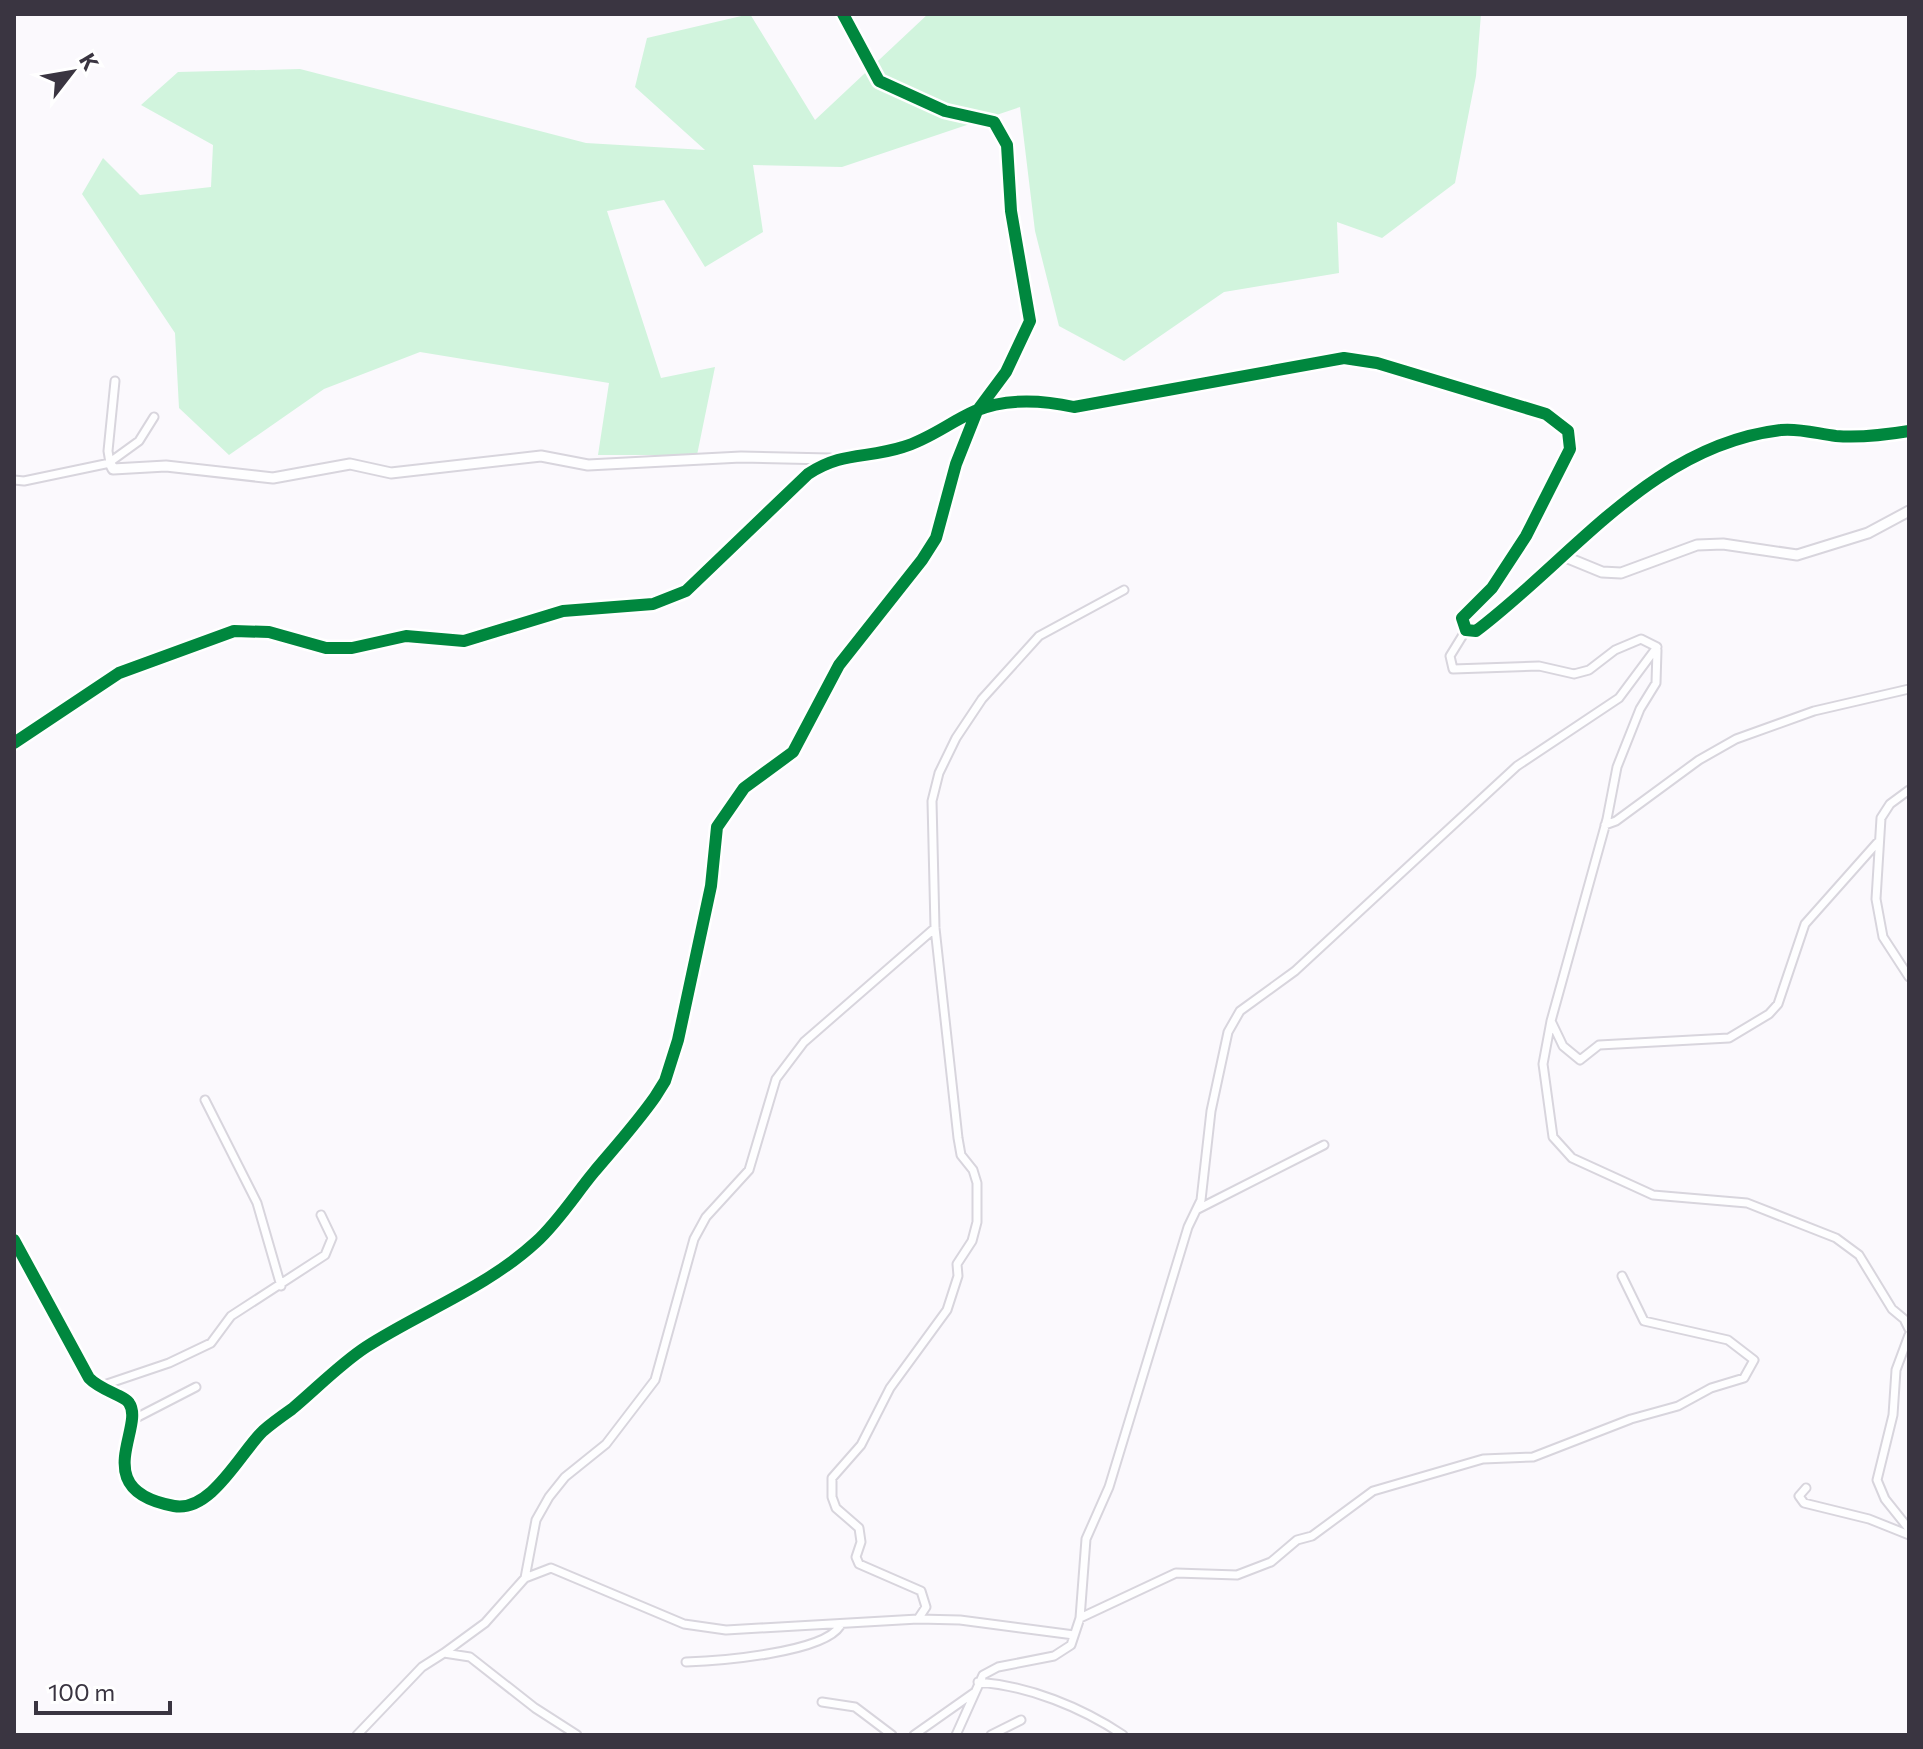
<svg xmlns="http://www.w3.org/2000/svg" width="1923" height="1749" font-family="Commissioner,sans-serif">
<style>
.green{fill:#d1f4dd}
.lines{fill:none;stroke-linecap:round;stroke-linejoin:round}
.minor-casing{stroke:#d8d5dd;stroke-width:11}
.tertiary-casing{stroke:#d8d5dd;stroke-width:13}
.minor{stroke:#fefeff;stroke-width:7}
.tertiary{stroke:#fefeff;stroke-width:9}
.cycleway-casing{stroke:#fff;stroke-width:17}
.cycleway{stroke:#00873e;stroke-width:12}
</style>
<rect width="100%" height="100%" fill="#fbf9fd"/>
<path class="green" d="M750,14L815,120L928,14H1481L1476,76L1455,183L1382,238L1337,222L1339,273L1224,292L1124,361L1059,326L1035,231L1020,107L842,167L753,165L763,232L705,267L664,200L607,211L661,378L715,367L697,455H598L609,383L420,352L324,389L229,455L179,408L175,333L82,194L103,158L140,195L211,187L213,145L141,105L178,72L300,69L586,143L705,150L635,87L647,38Z"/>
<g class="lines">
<defs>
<path id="minor" d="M110,462L139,441L154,417
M14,480L24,481L110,463L108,451L115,381
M1657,650L1656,683L1640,709L1617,767L1607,819L1551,1021L1543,1064L1553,1137L1572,1158L1653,1195L1747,1203L1836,1238L1859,1255L1892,1309L1904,1319L1909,1329
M1909,790L1890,804L1881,818L1876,899L1883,937L1909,977
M1605,825L1616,821L1699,760L1736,739L1814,711L1909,689
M1552,1023L1563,1046L1580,1060L1599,1045L1729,1038L1769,1014L1778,1004L1805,924L1877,843
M205,1100L257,1203L281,1286
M1198,1209L1324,1145
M14,1240L89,1378C100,1390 125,1396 129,1403C146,1427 86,1490 174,1506C211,1513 241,1452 263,1431C272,1423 282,1416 292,1409C316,1389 340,1364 366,1347C422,1311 486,1288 536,1242C558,1222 575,1195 594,1172C615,1147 636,1124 655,1097L665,1081L678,1040L711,886L717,827L744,788L793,752L839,665L922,560L936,538L956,464L977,411L1006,372L1030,321L1011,211L1007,145L994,122L945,111L879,81L843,14
M1909,1335L1896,1370L1893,1415L1877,1480L1885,1499L1909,1529
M98,1387L169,1363L211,1343L231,1316L325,1255L332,1238L321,1215
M132,1420L196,1387
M1806,1488L1799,1496L1804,1503L1869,1519L1909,1535
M525,1578L536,1520L549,1497L565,1477L606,1444L655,1380L694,1239L706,1217L749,1170L776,1079L804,1042L935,928
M1080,1618L1176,1573L1237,1575L1271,1562L1297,1540L1312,1536L1373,1491L1483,1459L1533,1457L1631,1419L1678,1406L1711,1388L1744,1378L1754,1360L1728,1340L1644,1321L1622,1276
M918,1619L926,1607L921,1591L859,1564L856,1557L861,1542L859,1528L836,1508L832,1497V1478L861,1445L890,1388L947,1310L958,1276L957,1264L972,1241L977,1222V1183L973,1170L961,1155L958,1138L935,928L932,801L939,773L956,738L982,699L1039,636L1124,590
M444,1653L485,1623L525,1578L551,1568L684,1624L726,1630L918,1619L960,1620L1074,1635
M686,1662C718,1661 823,1653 840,1626
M978,1682C1029,1686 1081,1707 1123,1735
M822,1702L855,1707L892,1735
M357,1735L422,1667L444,1653L470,1657L535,1708L577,1735
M914,1735L975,1692
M956,1735L983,1675L998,1667L1054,1656L1071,1645L1080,1618L1086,1539L1109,1487L1188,1227L1201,1200L1211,1111L1228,1032L1240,1011L1295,971L1517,766L1619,698L1657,647L1641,639L1615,650L1589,670L1574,674L1539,666L1453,669L1450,656L1466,630
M991,1735L1021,1720"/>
<path id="tertiary" d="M110,463L113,469L166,466L273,478L350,464L391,473L541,456L588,465L741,457L830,459
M1563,556L1602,572L1621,573L1697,545L1723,544L1797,555L1868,533L1909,511
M14,743L119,673L234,631L269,632L326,648H352L406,636L464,641L563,611L653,604L686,591L808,474C843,451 866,459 903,447C930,439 950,422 975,411C1006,398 1042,400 1074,407L1344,358L1377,363L1546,414L1568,431L1570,449L1526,536L1492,588L1462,618L1466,630L1476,631C1573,558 1652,445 1781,430C1800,428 1818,434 1836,436C1861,438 1885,435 1909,431"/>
</defs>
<use href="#minor" class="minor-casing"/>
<use href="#tertiary" class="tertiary-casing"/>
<use href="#minor" class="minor"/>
<use href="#tertiary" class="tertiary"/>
<defs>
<path id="cycleway" d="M14,743L119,673L234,631L269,632L326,648H352L406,636L464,641L563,611L653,604L686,591L808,474C843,451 866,459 903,447C930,439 950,422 975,411C1006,398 1042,400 1074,407L1344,358L1377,363L1546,414L1568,431L1570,449L1526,536L1492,588L1462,618L1466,630L1476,631C1573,558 1652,445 1781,430C1800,428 1818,434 1836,436C1861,438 1885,435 1909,431
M14,1240L89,1378C100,1390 125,1396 129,1403C146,1427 86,1490 174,1506C211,1513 241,1452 263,1431C272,1423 282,1416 292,1409C316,1389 340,1364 366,1347C422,1311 486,1288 536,1242C558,1222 575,1195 594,1172C615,1147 636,1124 655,1097L665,1081L678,1040L711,886L717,827L744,788L793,752L839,665L922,560L936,538L956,464L977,411L1006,372L1030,321L1011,211L1007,145L994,122L945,111L879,81L843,14"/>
</defs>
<use href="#cycleway" class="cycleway-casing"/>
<use href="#cycleway" class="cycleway"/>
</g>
<rect width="1923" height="1749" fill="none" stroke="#3a3541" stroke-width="32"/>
<g transform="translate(72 72) rotate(59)" stroke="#ffffff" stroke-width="6" paint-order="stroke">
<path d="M0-6L14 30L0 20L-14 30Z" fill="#3a3541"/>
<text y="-12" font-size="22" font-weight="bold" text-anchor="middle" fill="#3a3541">K</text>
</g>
<path d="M36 1701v12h134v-12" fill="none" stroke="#3a3541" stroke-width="4"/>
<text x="48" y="1701" font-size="24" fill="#3a3541" stroke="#ffffff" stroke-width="6" paint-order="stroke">100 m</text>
</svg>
